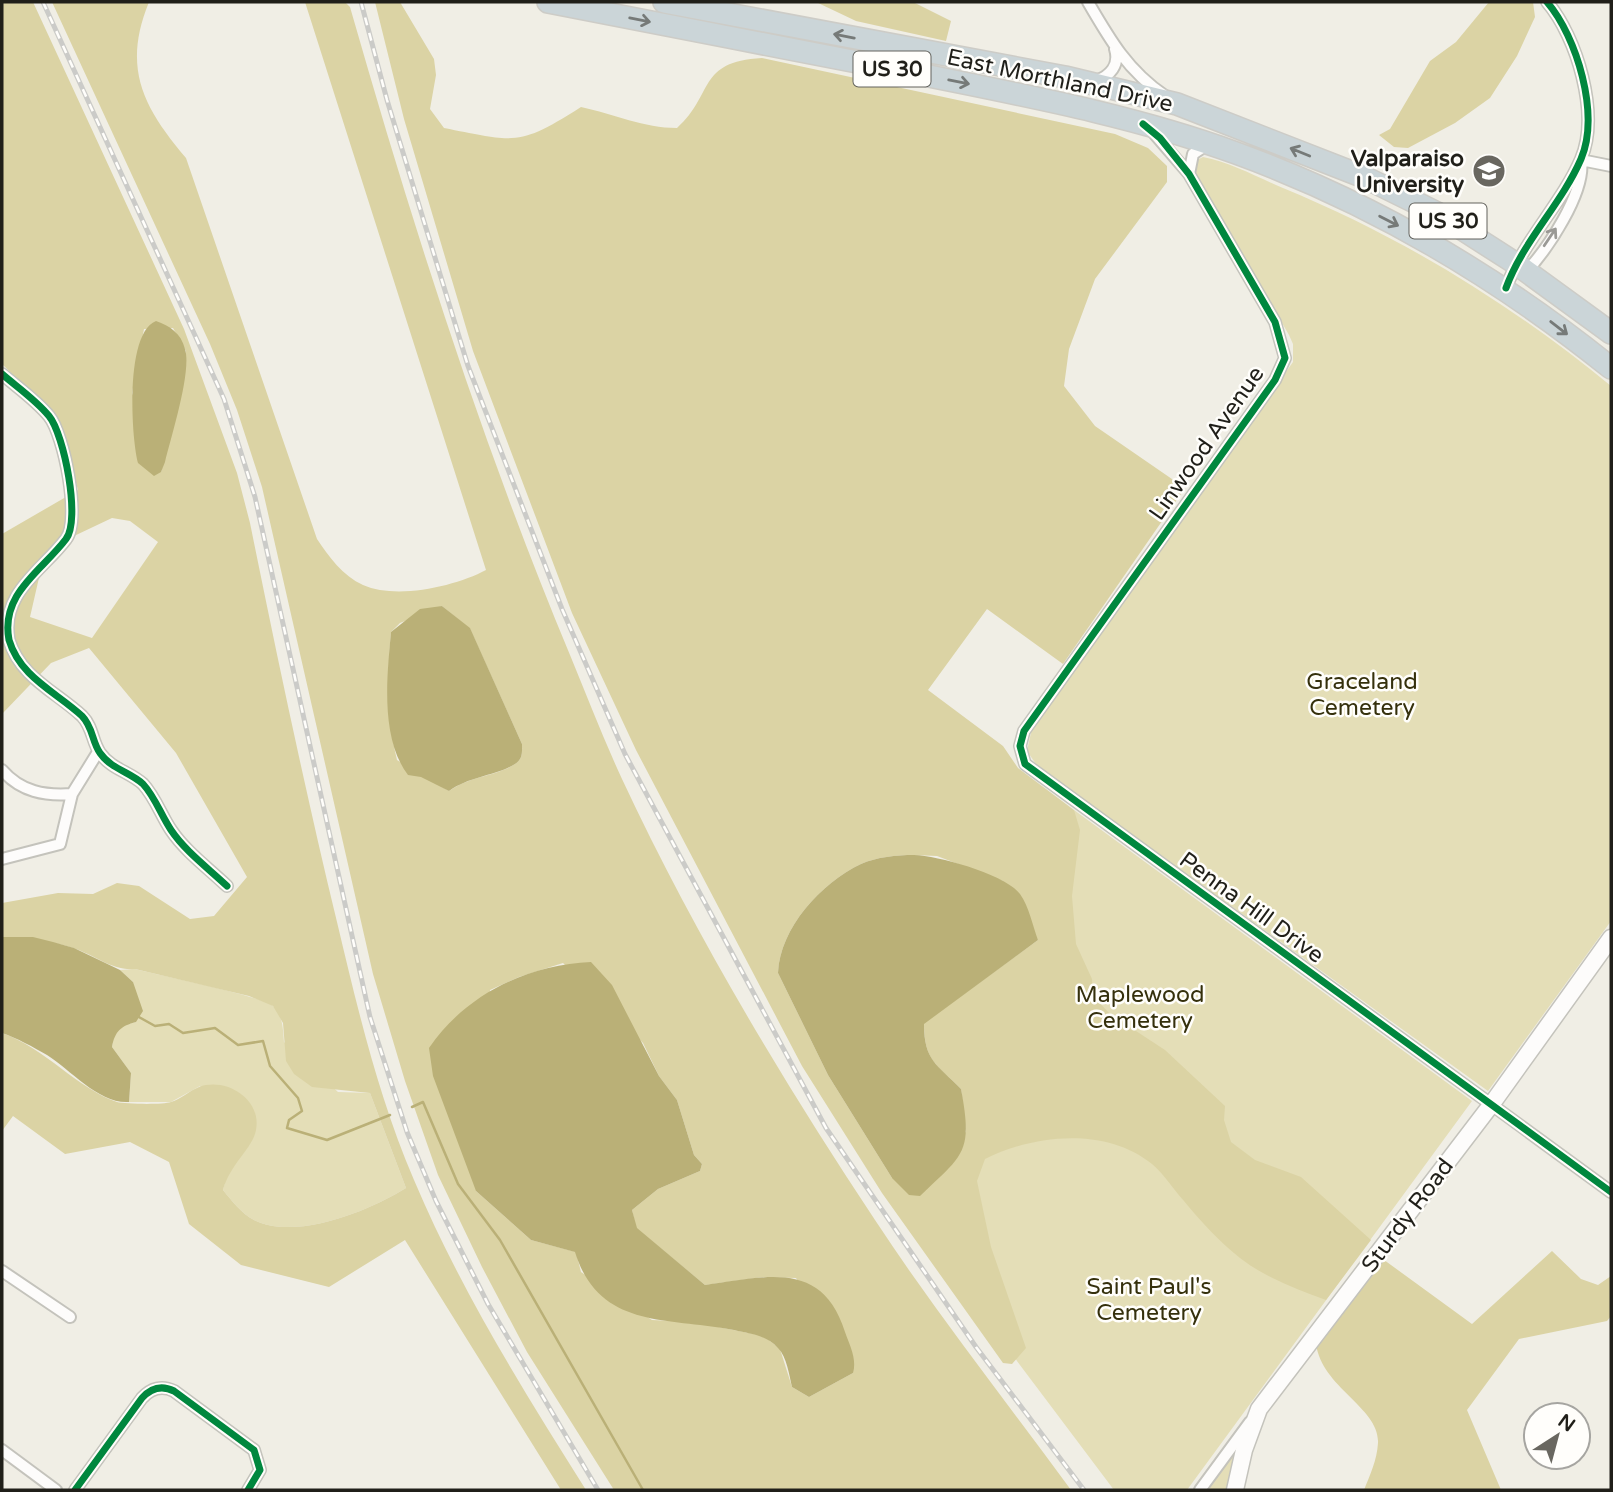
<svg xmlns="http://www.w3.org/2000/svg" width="1613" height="1492" font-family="'Varela Round',sans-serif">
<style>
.green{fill:#e4deb7}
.forest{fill:#dbd3a4;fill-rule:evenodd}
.water{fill:#bab077}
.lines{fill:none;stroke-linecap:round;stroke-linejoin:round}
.stream{stroke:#bab077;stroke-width:2.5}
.street-casing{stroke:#c4c3bc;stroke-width:14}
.secondary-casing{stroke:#c4c3bc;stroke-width:19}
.highway-casing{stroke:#cdccc7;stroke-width:24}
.street{stroke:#fdfcfb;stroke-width:10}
.secondary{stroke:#fdfcfb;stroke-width:16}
.highway{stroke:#cbd5d8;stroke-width:21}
.rail-casing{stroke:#cbcbc8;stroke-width:5}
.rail{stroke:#fffefb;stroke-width:2.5;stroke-dasharray:8;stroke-linecap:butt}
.cycleway-casing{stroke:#fffefb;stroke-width:11}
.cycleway{stroke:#00873e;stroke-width:7}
.oneway{stroke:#767a78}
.oneway2{stroke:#9a9995}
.labels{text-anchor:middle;stroke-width:5;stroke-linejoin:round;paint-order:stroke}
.shield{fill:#fffefb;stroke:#63625d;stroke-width:2}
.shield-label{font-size:21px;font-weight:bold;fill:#201f19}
.street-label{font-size:23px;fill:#201f19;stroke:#fffefb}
.poi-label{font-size:23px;font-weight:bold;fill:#201f19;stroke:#fffefb;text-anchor:end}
.park-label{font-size:23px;fill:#35300c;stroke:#fffefb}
</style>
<rect width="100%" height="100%" fill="#f0eee5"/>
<path class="green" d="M1203,157C1230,162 1257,177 1283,188C1402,237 1511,304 1611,386V921L1488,1091L1038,767L1027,751L1032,728L1293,362V344L1289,335L1194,170L1197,160Z
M1074,810L1472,1101L1187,1490H1114L929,1244L1038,940Z
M135,969C158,975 262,996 273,1006C283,1015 283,1030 284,1042L338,1092L370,1093L406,1188C369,1211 296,1241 254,1220C241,1213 232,1201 223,1190L227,1174L249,1144L200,1086L171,1102H129L131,1073L112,1047L114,1033L124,1025L136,1022L133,982L120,970Z
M1236,1455L1230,1490H1210V1486L1229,1459Z"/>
<path class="forest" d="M2,2H33L184,329L237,473L250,523C277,656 305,790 337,922C358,1010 378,1096 414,1180C460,1289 523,1390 586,1490H561L405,1240L329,1287L241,1265L189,1224L169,1162L130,1142L65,1154L13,1116L2,1131V1033C45,1048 78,1089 117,1102C124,1104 163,1105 171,1102C181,1099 189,1091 199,1087C226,1077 262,1099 256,1130C253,1148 230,1164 223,1190C232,1201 241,1213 254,1220C296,1241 369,1211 406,1188L370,1093L312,1087L294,1074L286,1061L283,1023L273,1006L249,996L135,969C112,971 95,955 73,948C49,940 27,939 2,937V903L58,893L93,894L117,883L139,886L190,919L214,916L247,877L176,753L89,648L51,663L2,714V534L78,490L59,420L2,364ZM173,328L186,351L182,391L161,472L132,393L144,329ZM112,518L130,521L158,542L92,638L30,617L41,569L74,536Z
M52,2H149C122,68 143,107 186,158L317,539C329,557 343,576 363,585C397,600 456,586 486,570L305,2H345L350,7C413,227 482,444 570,655C587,696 603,738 622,779C693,931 782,1080 875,1220C936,1313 1006,1401 1071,1490H614L527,1352L482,1267L438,1175L405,1081L373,974L262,487L237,410L210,344ZM442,606L470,629L522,744C522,752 523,759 515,764C497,776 470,776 449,791L397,760C387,719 387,674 391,632L400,623ZM563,963L643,1043L659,1076L677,1100L694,1155L702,1164L700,1171L658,1189L632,1210L636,1228L705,1285L763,1277L796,1278L853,1373L809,1397L792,1387L780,1349L764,1336L693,1322L652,1320L581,1272L576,1252L531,1240L476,1191L490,990L519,977Z
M375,2H400L434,59L436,75L430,109L444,128C516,142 518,147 581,107C614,114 644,128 677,128C715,94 696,62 762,58L1115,134L1148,148L1167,166V182L1095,279L1069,349L1064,386L1095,426L1185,488L1063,664L987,609L928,690L1003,746L1018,768L1074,810L1080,830L1072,896L1076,944L1092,979L1093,996L1110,1014L1165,1050L1225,1106L1224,1120L1231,1142L1255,1160L1301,1177L1371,1240L1326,1300C1296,1289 1266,1278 1240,1258C1220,1242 1200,1221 1184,1201C1173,1189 1165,1175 1152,1164C1106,1127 1035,1134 985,1159L977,1181L991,1247L1026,1348L1012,1364L1003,1363L882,1193L802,1066L636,750L572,613L473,351L404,119ZM914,855L937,856L1003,881L1038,940L924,1023C924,1062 937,1064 961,1089L966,1132L892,1178L828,1075L778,973C780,928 821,883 861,864C877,857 896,855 914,855Z
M816,2H913L951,21L946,41L856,21Z
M1489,2H1533L1535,17L1517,56L1490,98L1455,123L1408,148L1394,147L1379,135L1390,129L1430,61L1456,42Z
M1552,1251L1581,1279L1598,1285L1611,1276V1316L1607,1321L1519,1339L1467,1410L1501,1490H1364C1370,1475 1377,1460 1378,1443C1380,1408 1322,1388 1316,1344L1380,1257L1472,1324Z"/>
<path class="water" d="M156,321C170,326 181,333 185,349C192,371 171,437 165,462L161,472L154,476L138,463C131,436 125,333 156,321Z
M442,606L470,628L522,744C522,752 523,759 515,764C496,776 470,776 449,791L421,777L408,775C380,738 387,676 391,632L420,609Z
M914,855C939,856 1005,874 1020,894C1029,906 1033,927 1038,940L924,1024C924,1061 937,1064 961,1089C973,1153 964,1154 920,1196L909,1195L892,1178L828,1075L778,973C780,928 821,883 861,864C877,857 896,855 914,855Z
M2,937H33L53,942L74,948L120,970L133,982L143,1011L136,1022C121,1026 115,1031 112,1047L131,1073L129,1102C99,1104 71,1070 47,1055C33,1047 17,1038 2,1033Z
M591,962L612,985L659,1076L677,1100L694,1155L702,1164L700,1171L658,1189L632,1210L637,1228L705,1285C766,1277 822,1259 845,1332C850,1346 857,1359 853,1373L809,1397L792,1387C789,1375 787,1357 778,1348C766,1335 751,1334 734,1330C669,1317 599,1330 575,1252L531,1240L476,1191L433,1076L429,1048C466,994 527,965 591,962Z"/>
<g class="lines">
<path class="stream" d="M137,1016L155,1026L169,1024L183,1033L215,1028L238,1045L263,1041L270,1066L298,1098L302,1111L289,1120L287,1128L327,1140L390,1115
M412,1107L423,1102L458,1184L500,1240L643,1490"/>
<defs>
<path id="street" d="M1088,2C1110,40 1128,71 1165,96
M1096,81C1110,76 1120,65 1115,49
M1152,131L1189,174L1275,322L1285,358L1275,380L1024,731L1020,746L1025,764L1611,1192
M1581,160L1611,166
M1189,174L1193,154L1208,144
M1525,273C1547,250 1586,192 1581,160
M1506,288C1523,241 1561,205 1581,159C1600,114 1577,37 1547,2
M2,374C17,387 36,400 49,416C64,434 81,520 66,539C43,570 0,593 9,640C20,677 56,692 82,716C93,727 92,742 100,753C111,769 130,772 143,784C155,797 161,815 171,830C185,851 208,868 227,886
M2,770C21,792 45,796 72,794
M2,859L60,844L72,794L98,752
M2,1271L70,1317
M2,1450L56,1490
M75,1490L142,1398C151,1388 162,1385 174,1391L254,1450L260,1470L248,1490
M1200,1490L1250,1422"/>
<path id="secondary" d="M1235,1490L1244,1450L1259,1409L1491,1105L1611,938"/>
<path id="highway" d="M548,2C670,26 792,49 914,73C1022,95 1132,115 1236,153C1373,203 1498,277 1611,368
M664,2L1065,77L1177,104L1364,177L1437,213L1515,263L1611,333"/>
</defs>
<use href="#street" class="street-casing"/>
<use href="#secondary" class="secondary-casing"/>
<use href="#highway" class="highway-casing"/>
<use href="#street" class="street"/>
<use href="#secondary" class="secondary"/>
<use href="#highway" class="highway"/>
<defs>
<path id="rail" d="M43,2L224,399L255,497L370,1017L407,1132L436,1201L488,1304L598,1490
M361,2L387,100L468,366L562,609L625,754L826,1128L976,1347L1084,1490"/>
</defs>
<use href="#rail" class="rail-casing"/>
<use href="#rail" class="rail"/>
<defs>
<path id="cycleway" d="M1143,124L1160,138L1189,174L1275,322L1285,358L1275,380L1024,731L1020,746L1025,764L1611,1192
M1506,288C1523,241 1561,205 1581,159C1600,114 1577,37 1547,2
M2,374C17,387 36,400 49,416C64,434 81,520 66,539C43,570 0,593 9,640C20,677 56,692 82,716C93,727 92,742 100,753C111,769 130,772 143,784C155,797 161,815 171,830C185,851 208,868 227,886
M75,1490L142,1398C151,1388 162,1385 174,1391L254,1450L260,1470L248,1490"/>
</defs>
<use href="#cycleway" class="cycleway-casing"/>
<use href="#cycleway" class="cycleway"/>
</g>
<defs><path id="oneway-shaft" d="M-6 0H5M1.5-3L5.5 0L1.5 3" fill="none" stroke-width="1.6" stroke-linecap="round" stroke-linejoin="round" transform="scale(1.75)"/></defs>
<g class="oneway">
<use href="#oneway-shaft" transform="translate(640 20) rotate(11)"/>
<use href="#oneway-shaft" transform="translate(844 36) rotate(-169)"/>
<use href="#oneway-shaft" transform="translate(959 82) rotate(11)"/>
<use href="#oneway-shaft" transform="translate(1300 152) rotate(-158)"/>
<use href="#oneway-shaft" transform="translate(1389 221) rotate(27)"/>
<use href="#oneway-shaft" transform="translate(1559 328) rotate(38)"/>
</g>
<use class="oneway2" href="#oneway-shaft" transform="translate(1550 237) rotate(-56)"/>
<defs>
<symbol id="university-disc" viewBox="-11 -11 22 22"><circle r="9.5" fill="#696760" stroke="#fffefb"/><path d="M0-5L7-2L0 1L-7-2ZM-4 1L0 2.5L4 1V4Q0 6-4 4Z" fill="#fff"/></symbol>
</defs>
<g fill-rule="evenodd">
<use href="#university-disc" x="1470" y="152" width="38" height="38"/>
</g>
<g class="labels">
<g class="shield">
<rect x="853.5" y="51.5" width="77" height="35" rx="5"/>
<rect x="1409.5" y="203.5" width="77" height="35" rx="5"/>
</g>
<g class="shield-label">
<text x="892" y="76">US 30</text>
<text x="1448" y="228">US 30</text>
</g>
<g class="street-label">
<text transform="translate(1060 80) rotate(12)" y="8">East Morthland Drive</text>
<text transform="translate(1206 443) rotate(-55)" y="8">Linwood Avenue</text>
<text transform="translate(1252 907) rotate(36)" y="8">Penna Hill Drive</text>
<text transform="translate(1407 1215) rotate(-53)" y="8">Sturdy Road</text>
</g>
<g class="poi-label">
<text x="1464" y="166">Valparaiso<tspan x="1464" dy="26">University</tspan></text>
</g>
<g class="park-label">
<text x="1362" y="689">Graceland<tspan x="1362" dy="26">Cemetery</tspan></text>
<text x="1140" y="1002">Maplewood<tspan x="1140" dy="26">Cemetery</tspan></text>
<text x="1149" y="1294">Saint Paul's<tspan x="1149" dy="26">Cemetery</tspan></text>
</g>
</g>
<rect width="1613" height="1492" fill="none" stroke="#201f19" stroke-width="7"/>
<g transform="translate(1557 1436) rotate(36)"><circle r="33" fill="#fffefb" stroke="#a6a5a1" stroke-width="2"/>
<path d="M0-5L12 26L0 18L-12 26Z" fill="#696760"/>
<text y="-10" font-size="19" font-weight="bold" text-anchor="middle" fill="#201f19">N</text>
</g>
</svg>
